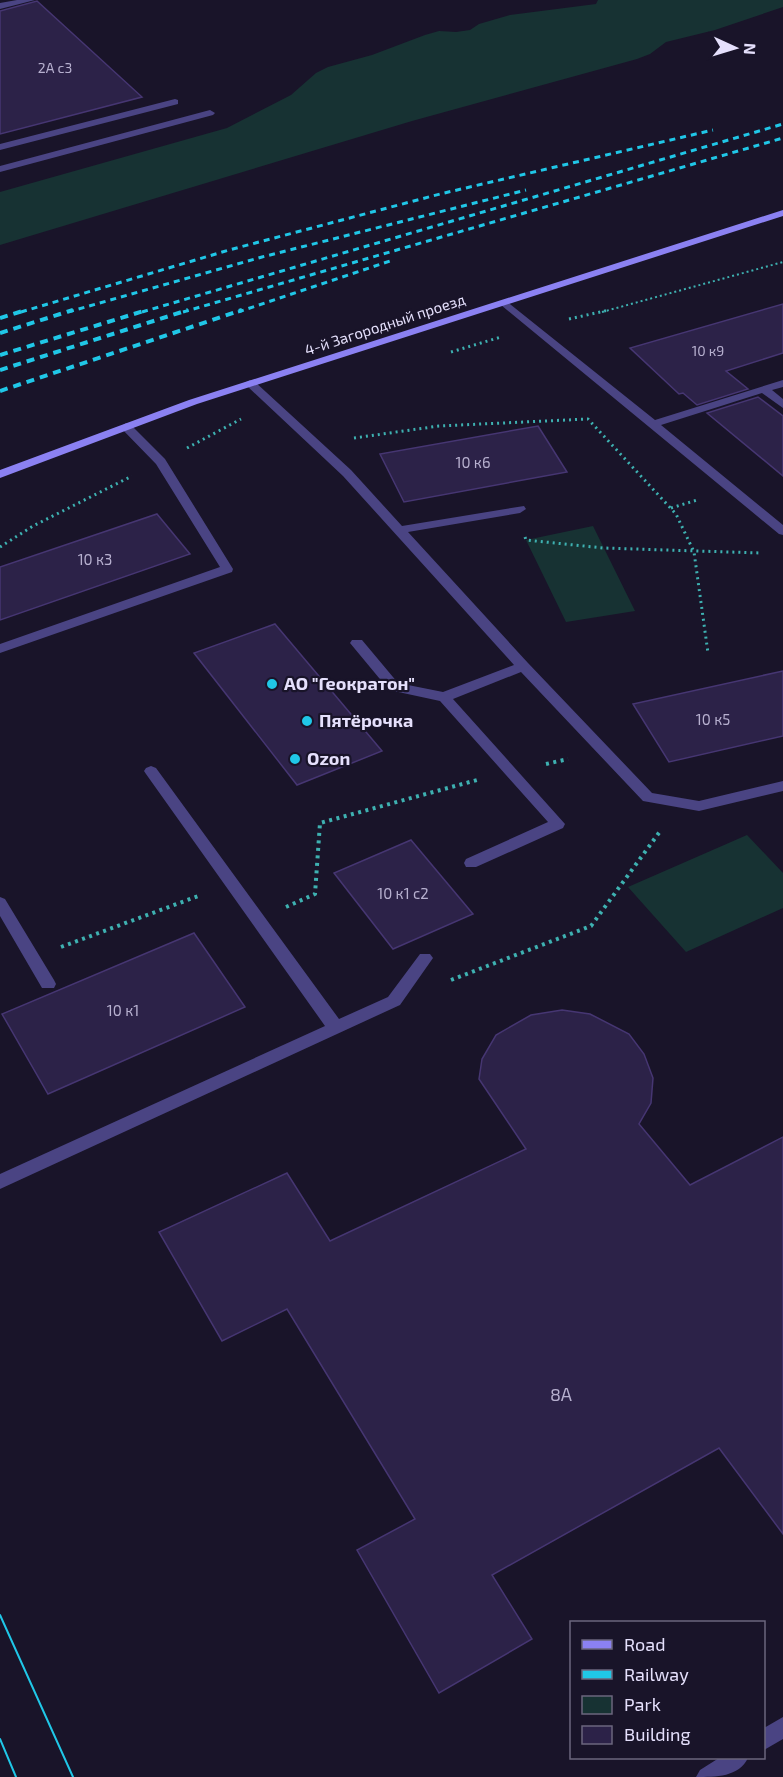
<svg xmlns="http://www.w3.org/2000/svg" width="783" height="1777" font-family="'Exo 2',sans-serif">
<style>
.green{fill:#173233}
.building{fill:#2c2248;stroke:#463672;stroke-width:1.5}
.lines{fill:none;stroke-linecap:round;stroke-linejoin:round}
.path-far2{stroke:#3eb1b1;stroke-width:2;stroke-dasharray:2 3;stroke-linecap:butt}
.path-far1{stroke:#3eb1b1;stroke-width:3;stroke-dasharray:2 4;stroke-linecap:butt}
.path{stroke:#3eb1b1;stroke-width:4;stroke-dasharray:3 4.5;stroke-linecap:butt}
.lane{fill:#4a4483;fill-rule:evenodd}
.secondary{fill:#8b81f2;fill-rule:evenodd}
.tram{stroke:#20c7e7;stroke-width:2}
.rail-far1{stroke:#20c7e7;stroke-width:3;stroke-dasharray:6 5;stroke-linecap:butt}
.rail{stroke:#20c7e7;stroke-width:4;stroke-dasharray:8 6;stroke-linecap:butt}
.poi-dot{fill:#20c7e7;stroke:#191429;stroke-width:2}
.labels{text-anchor:middle;stroke-width:4.5;stroke-linejoin:round;paint-order:stroke}
.far-number-label{font-size:14px;fill:#b7b0cf}
.far-street-label{font-size:15px;fill:#e5e0fc;stroke:#191429}
.number-label{font-size:15px;fill:#b7b0cf}
.poi-label{font-size:18px;font-weight:bold;fill:#e5e0fc;stroke:#191429;text-anchor:start}
.near-number-label{font-size:18px;fill:#b7b0cf}
</style>
<rect width="100%" height="100%" fill="#191429"/>
<path class="green" d="M598,0H783V7L715,30L666,42L650,54L637,59L412,121L0,245V192L227,128L291,95L316,73L328,67L372,55L425,35L439,31L456,32L470,30L479,24L510,15L596,4Z
M593,526L635,611L566,622L526,540Z
M747,835L783,873V908L686,952L628,887Z"/>
<path class="building" d="M37,1L142,97L0,134V11Z
M783,304V353L726,371L748,389L697,405L683,393L679,394L630,348Z
M758,397L783,416V476L707,413Z
M538,426L567,472L404,502L380,454Z
M157,514L190,554L0,620V567Z
M275,624L382,751L297,785L194,653Z
M783,671V736L669,762L633,704Z
M411,840L473,914L393,949L334,873Z
M194,933L245,1007L48,1094L2,1014Z
M562,1010L590,1014L629,1034L644,1054L653,1078L651,1103L639,1124L690,1185L783,1137V1534L719,1448L492,1575L532,1639L439,1693L357,1550L415,1519L287,1309L222,1341L159,1232L287,1173L330,1241L526,1149L479,1079L482,1059L496,1035L531,1015Z"/>
<g class="lines">
<path class="path-far2" d="M602,312L783,262"/>
<path class="path-far1" d="M569,319L609,310
M451,352L501,337
M354,438L439,426L588,419L676,514L694,552L708,653
M187,448L241,419
M671,508L697,500
M525,537L526,540L603,548L761,553
M0,547L33,526L132,476"/>
<path class="path" d="M546,764L568,759
M286,907L315,894L320,823L477,780
M61,947L201,895
M451,980L591,926L661,830"/>
<path class="lane" d="M17,0H35L0,9V3Z
M175,99L178,100V104L0,150V144Z
M210,110L215,113L213,115L0,172V166Z
M505,300L655,420L783,380V387L772,390L783,399V408L762,393L661,425L783,525V535L779,534L501,305L500,303Z
M250,380L254,381L351,470L402,526L524,506L526,509L520,513L408,532L528,663L652,793L699,801L783,781V791L699,811L643,801L521,672L453,699L565,824L563,828L476,867H466L464,863L466,859L548,822L440,701L389,690L350,643L352,640H362L398,683L443,692L514,665L343,476L246,385L244,383Z
M126,423L130,424L165,459L233,569L232,572L0,653V644L220,567L156,464L120,427Z
M151,766L156,768L339,1019L388,997L420,954H430L433,958L400,1005L0,1189V1174L325,1026L146,774L144,771L146,768Z
M0,897L5,899L54,980L56,984L54,988H42L0,916Z
M783,1717V1739L764,1750V1728Z
M719,1758H748C739,1777 716,1777 696,1777L700,1770Z"/>
<path class="secondary" d="M783,210V216L197,404L0,478V470L189,400Z"/>
<path class="tram" d="M0,1615L73,1777
M0,1739L16,1777"/>
<path class="rail-far1" d="M21,312L229,250L440,194L713,130
M68,312L262,257L526,190
M142,312L783,124
M183,312L783,138
M238,312L393,260"/>
<path class="rail" d="M0,318L26,310
M0,333L73,310
M0,355L147,310
M0,370L188,310
M0,391L242,310"/>
</g>
<g class="poi-dot">
<circle cx="272" cy="684" r="6"/>
<circle cx="307" cy="721" r="6"/>
<circle cx="295" cy="759" r="6"/>
</g>
<g class="labels">
<g class="far-number-label">
<text x="55" y="73">2А с3</text>
<text x="708" y="356">10 к9</text>
</g>
<g class="far-street-label">
<text transform="translate(385 325) rotate(-18)" y="5">4-й Загородный проезд</text>
</g>
<g class="number-label">
<text x="473" y="468">10 к6</text>
<text x="95" y="565">10 к3</text>
<text x="713" y="725">10 к5</text>
<text x="403" y="899">10 к1 c2</text>
<text x="123" y="1016">10 к1</text>
</g>
<g class="poi-label">
<text x="284" y="690">АО "Геократон"</text>
<text x="319" y="727">Пятёрочка</text>
<text x="307" y="765">Ozon</text>
</g>
<g class="near-number-label">
<text x="561" y="1401">8А</text>
</g>
</g>
<rect x="570" y="1621" width="195" height="138" fill="#191429" stroke="#6b667d" stroke-width="1.5"/>
<rect x="582" y="1640" width="30" height="9" fill="#8b81f2" stroke="#6b667d" stroke-width="1.5"/>
<text x="624" y="1651" font-size="18" fill="#e5e0fc">Road</text>
<rect x="582" y="1670" width="30" height="9" fill="#20c7e7" stroke="#6b667d" stroke-width="1.5"/>
<text x="624" y="1681" font-size="18" fill="#e5e0fc">Railway</text>
<rect x="582" y="1696" width="30" height="18" fill="#173233" stroke="#6b667d" stroke-width="1.5"/>
<text x="624" y="1711" font-size="18" fill="#e5e0fc">Park</text>
<rect x="582" y="1726" width="30" height="18" fill="#2c2248" stroke="#6b667d" stroke-width="1.5"/>
<text x="624" y="1741" font-size="18" fill="#e5e0fc">Building</text>
<g transform="translate(735 48) rotate(94)" stroke="#191429" stroke-width="4.5" paint-order="stroke">
<path d="M0-4.5L10 22L0 15L-10 22Z" fill="#e5e0fc"/>
<text y="-9" font-size="16" font-weight="bold" text-anchor="middle" fill="#e5e0fc">N</text>
</g>
</svg>
